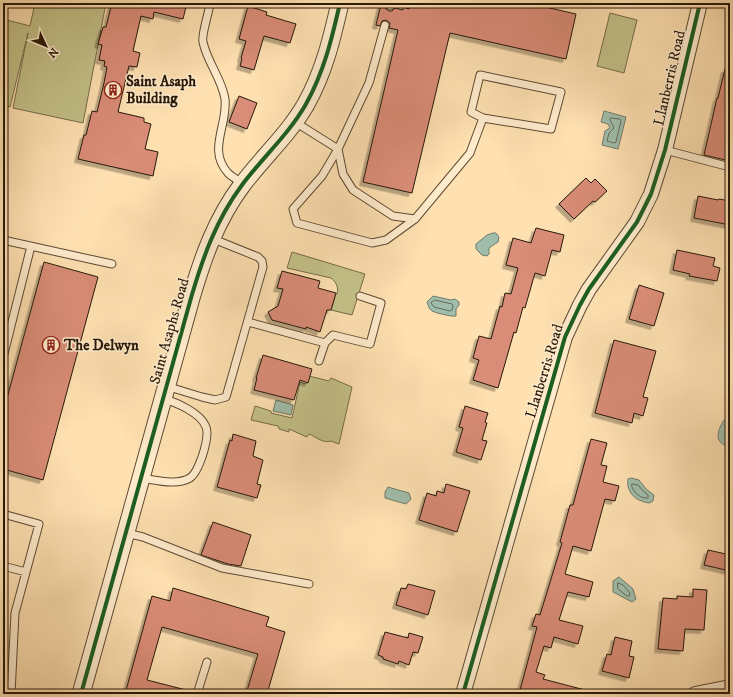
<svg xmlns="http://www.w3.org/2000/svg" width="733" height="697" font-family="'IM FELL DW Pica',serif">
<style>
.green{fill:#c4c189;stroke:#766c48}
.water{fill:#a0bdab;stroke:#707b6a}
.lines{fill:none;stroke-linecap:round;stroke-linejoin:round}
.shore{stroke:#646a5a;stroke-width:1}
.building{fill:#d98c77;stroke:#271808;filter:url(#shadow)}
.service-casing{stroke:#5d4a32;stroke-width:9}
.minor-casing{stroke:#5d4a32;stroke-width:16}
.tertiary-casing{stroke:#5d4a32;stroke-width:19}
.service{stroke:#feebcc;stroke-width:7}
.minor{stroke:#feebcc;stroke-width:14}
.tertiary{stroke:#feebcc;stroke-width:17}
.cycleway-casing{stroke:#feebcc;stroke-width:6}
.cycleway{stroke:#1b5e20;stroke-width:4}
.labels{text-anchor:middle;stroke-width:3;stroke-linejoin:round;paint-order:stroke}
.street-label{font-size:15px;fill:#271808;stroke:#feebcc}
.poi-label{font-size:15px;font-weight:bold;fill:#271808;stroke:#feebcc;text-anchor:start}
</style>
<defs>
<filter id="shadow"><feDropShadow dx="-3.5" dy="3.5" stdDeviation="0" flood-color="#0004"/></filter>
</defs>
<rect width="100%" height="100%" fill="#fee0b1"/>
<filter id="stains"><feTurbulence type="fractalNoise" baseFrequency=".005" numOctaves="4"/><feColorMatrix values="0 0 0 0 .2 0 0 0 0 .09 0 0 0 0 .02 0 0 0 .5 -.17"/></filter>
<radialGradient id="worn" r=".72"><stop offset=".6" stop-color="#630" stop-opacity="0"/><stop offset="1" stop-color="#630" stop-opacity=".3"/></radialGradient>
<path class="green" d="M35,3H106L83,123L13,108L28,33L10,107L3,105V19L30,26Z
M610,13L637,20L624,73L597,66Z
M292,252L365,274L352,315L331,310L336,293L337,294C339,287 336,282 331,278L287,268Z
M309,376L329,381L331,378L352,387L339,444L331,441C324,444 316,437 309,434L307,437L289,429V432L279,429L278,426L251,420L255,406L271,411V413L292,418L300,382L306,384Z"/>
<path class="water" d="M604,111L626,117L618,149L602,145L605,131L610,128L608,124L601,122Z
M493,233H496L499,237L498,242L489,248V254L487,256L482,255L476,249V244L487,235Z
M433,296L451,300L455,299L459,302V305L456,309V316C452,317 436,313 432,311C429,309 428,305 427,302Z
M276,400L293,405L291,415L273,411Z
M724,420L730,422V445L728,446C713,443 718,429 724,420Z
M631,478L639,480L646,489L654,495L653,501L649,503C636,501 626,493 628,479Z
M388,487L409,493L411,499L406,504L385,498V492Z
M619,577L633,589L636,599L632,602L613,592V581Z"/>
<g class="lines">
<path class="shore" d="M611,118L620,119L621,121L616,142L614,143L607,141L609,133L614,128L610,120Z
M435,300L452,304L453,306L452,310L450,311L434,307L431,303Z
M632,484L638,485L643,491L648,495V498C641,499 634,493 632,487Z
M618,583L623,585L630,593L629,596H627L618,589Z"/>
</g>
<path class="building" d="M112,3H187L183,19L154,12L153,19L141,16L133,51L140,53L137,67L129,66L118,112L144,118V122L151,124L145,149L158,152L153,176L78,159L84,135H86L92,111L97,112L104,83L107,67L104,66L105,61L99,60L102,45L98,44L103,27H106Z
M410,3H528L576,14L566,59L450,33L412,193L363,182L398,30L389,28L390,23L386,20L382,21L380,26L376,25L381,4L384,5L386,9L389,11H392L395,8L403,10V7L409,9Z
M248,6L267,12L266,15L296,24L290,43L264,36L254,70L240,66L242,59L241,58L246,41L239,39Z
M725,69H730V161L704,155L717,98H718Z
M239,96L257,103L247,129L229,122Z
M586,178L591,183L595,179L607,191L595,202L593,201L574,219L559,204Z
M698,196L718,200L719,199L730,201V225L694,218Z
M536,228L564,235L560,252L552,250L545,276L535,273L525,308L523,307L516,333L514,332L498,388L473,380L479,360L473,358L479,336L491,339L500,306L502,307L505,293L511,294L518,268L506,265L513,238L531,243Z
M677,250L715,258L713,266L720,268L717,281L689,276L690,274L673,270Z
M44,262L98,277L43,480L3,469V413Z
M282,271L320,281L318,288L336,293L331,310H327L320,332L306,327V329L272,320L268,312L278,306L283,289L277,288Z
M639,285L664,293L654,326L629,319Z
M614,340L656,351L643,397L648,398L643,416L634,413L632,423L595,413Z
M263,355L312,369L308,383L300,380L294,400L254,390L257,378H256Z
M465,406L488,413L485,422L487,423L482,440L487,441L481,460L456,452L463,428L459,427Z
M233,434L256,441L253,456L263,460L257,484L261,485L257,498L217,487L230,440L232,441Z
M591,439L607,443L601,465L607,466L603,482L619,486L615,501L605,499L591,551L573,546L565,574L593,582L589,597L568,592L559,620L583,626L578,644L554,637L551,648L544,646L536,672L545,675L543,679L585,690L584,694H519L537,627L532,626L536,614L540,615L562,543L560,542L570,505H573Z
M446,484L470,491L457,532L419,520L427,493L436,496L437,491L444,493Z
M213,522L251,535L241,566L228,564L201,555Z
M708,550L726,554L725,557L730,558V571L704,565Z
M408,584L435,591L428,615L396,605L401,588L406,589Z
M173,588L269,617L266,626L285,632L267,694H246L258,654L162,627L147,680L186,690L185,694H125L152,596L170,601Z
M693,589L707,590L704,630L685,629L683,651L658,649L663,598L677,599V596L693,597Z
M385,632L408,638L409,633L423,637L418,653L413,652L409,665L399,661L398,664L383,659V657L378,655Z
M615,637L632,641L629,656L634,657L629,678L602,671L607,654L611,655Z"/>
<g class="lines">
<defs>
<path id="service" d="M210,3C209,13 201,35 203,42C207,62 222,79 225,99C228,125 207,150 228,173C232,177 238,180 243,184
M389,3L390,6
M385,25L369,83L338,149L322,176L293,209L297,223L372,243L386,240L415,219L470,153L483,118L551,129L561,92L480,75L471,112L483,118
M295,122L338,149L343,174L353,190L393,216L415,219
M665,150L730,167
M3,240L112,264
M248,322L325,343L333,335L370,344L381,303L360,296
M3,358L31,246
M319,361L325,343
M166,386L202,397L215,400L226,397L263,267L262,261L258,257L211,238
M141,478C156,480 176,486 190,478C197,473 199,464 202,457C205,448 209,435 206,427C201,413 176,402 163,399
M3,514L39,524L15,613L11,694
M126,533L143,537L222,568L309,584
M3,566L26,572
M197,694L207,662"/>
<path id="minor" d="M463,694L565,337L580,305L589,289L637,222L651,194L665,150L700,3
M695,694L730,687"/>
<path id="tertiary" d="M81,694L191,298C203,257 216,220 242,185C263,157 289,134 306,104C324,72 332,38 340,3"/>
</defs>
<use href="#service" class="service-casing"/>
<use href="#minor" class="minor-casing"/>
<use href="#tertiary" class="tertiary-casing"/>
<use href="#service" class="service"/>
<use href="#minor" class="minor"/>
<use href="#tertiary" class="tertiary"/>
<defs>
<path id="cycleway" d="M81,694L191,298C203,257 216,220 242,185C263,157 289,134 306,104C324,72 332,38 340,3
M463,694L565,337L580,305L589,289L637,222L651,194L665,150L700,3"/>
</defs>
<use href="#cycleway" class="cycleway-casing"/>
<use href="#cycleway" class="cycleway"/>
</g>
<defs>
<symbol id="building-ring" viewBox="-11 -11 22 22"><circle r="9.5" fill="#feebcc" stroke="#8f2418" stroke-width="1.5"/><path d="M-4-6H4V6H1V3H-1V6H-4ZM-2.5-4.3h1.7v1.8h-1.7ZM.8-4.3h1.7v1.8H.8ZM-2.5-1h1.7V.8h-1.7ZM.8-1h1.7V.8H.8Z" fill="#8f2418"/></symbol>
</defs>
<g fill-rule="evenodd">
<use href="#building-ring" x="103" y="80" width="20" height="20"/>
<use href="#building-ring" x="41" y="335" width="20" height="20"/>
</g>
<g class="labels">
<g class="street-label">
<text transform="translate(669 78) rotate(-77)" y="5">Llanberris Road</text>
<text transform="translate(169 331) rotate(-74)" y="5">Saint Asaphs Road</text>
<text transform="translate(544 371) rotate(-73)" y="5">Llanberris Road</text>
</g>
<g class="poi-label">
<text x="126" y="86">Saint Asaph<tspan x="126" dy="17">Building</tspan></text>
<text x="64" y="350">The Delwyn</text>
</g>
</g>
<rect width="733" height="697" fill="none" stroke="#fee0b1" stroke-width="16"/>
<rect x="4" y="4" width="725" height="689" fill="none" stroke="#271808" stroke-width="2"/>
<rect x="8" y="8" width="717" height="681" fill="none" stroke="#271808"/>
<g transform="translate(46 46) rotate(134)" stroke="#feebcc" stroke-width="3" paint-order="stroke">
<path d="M0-3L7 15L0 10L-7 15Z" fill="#271808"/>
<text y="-6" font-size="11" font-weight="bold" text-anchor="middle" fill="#271808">N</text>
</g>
<rect width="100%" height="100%" filter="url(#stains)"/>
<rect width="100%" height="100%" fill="url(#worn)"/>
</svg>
